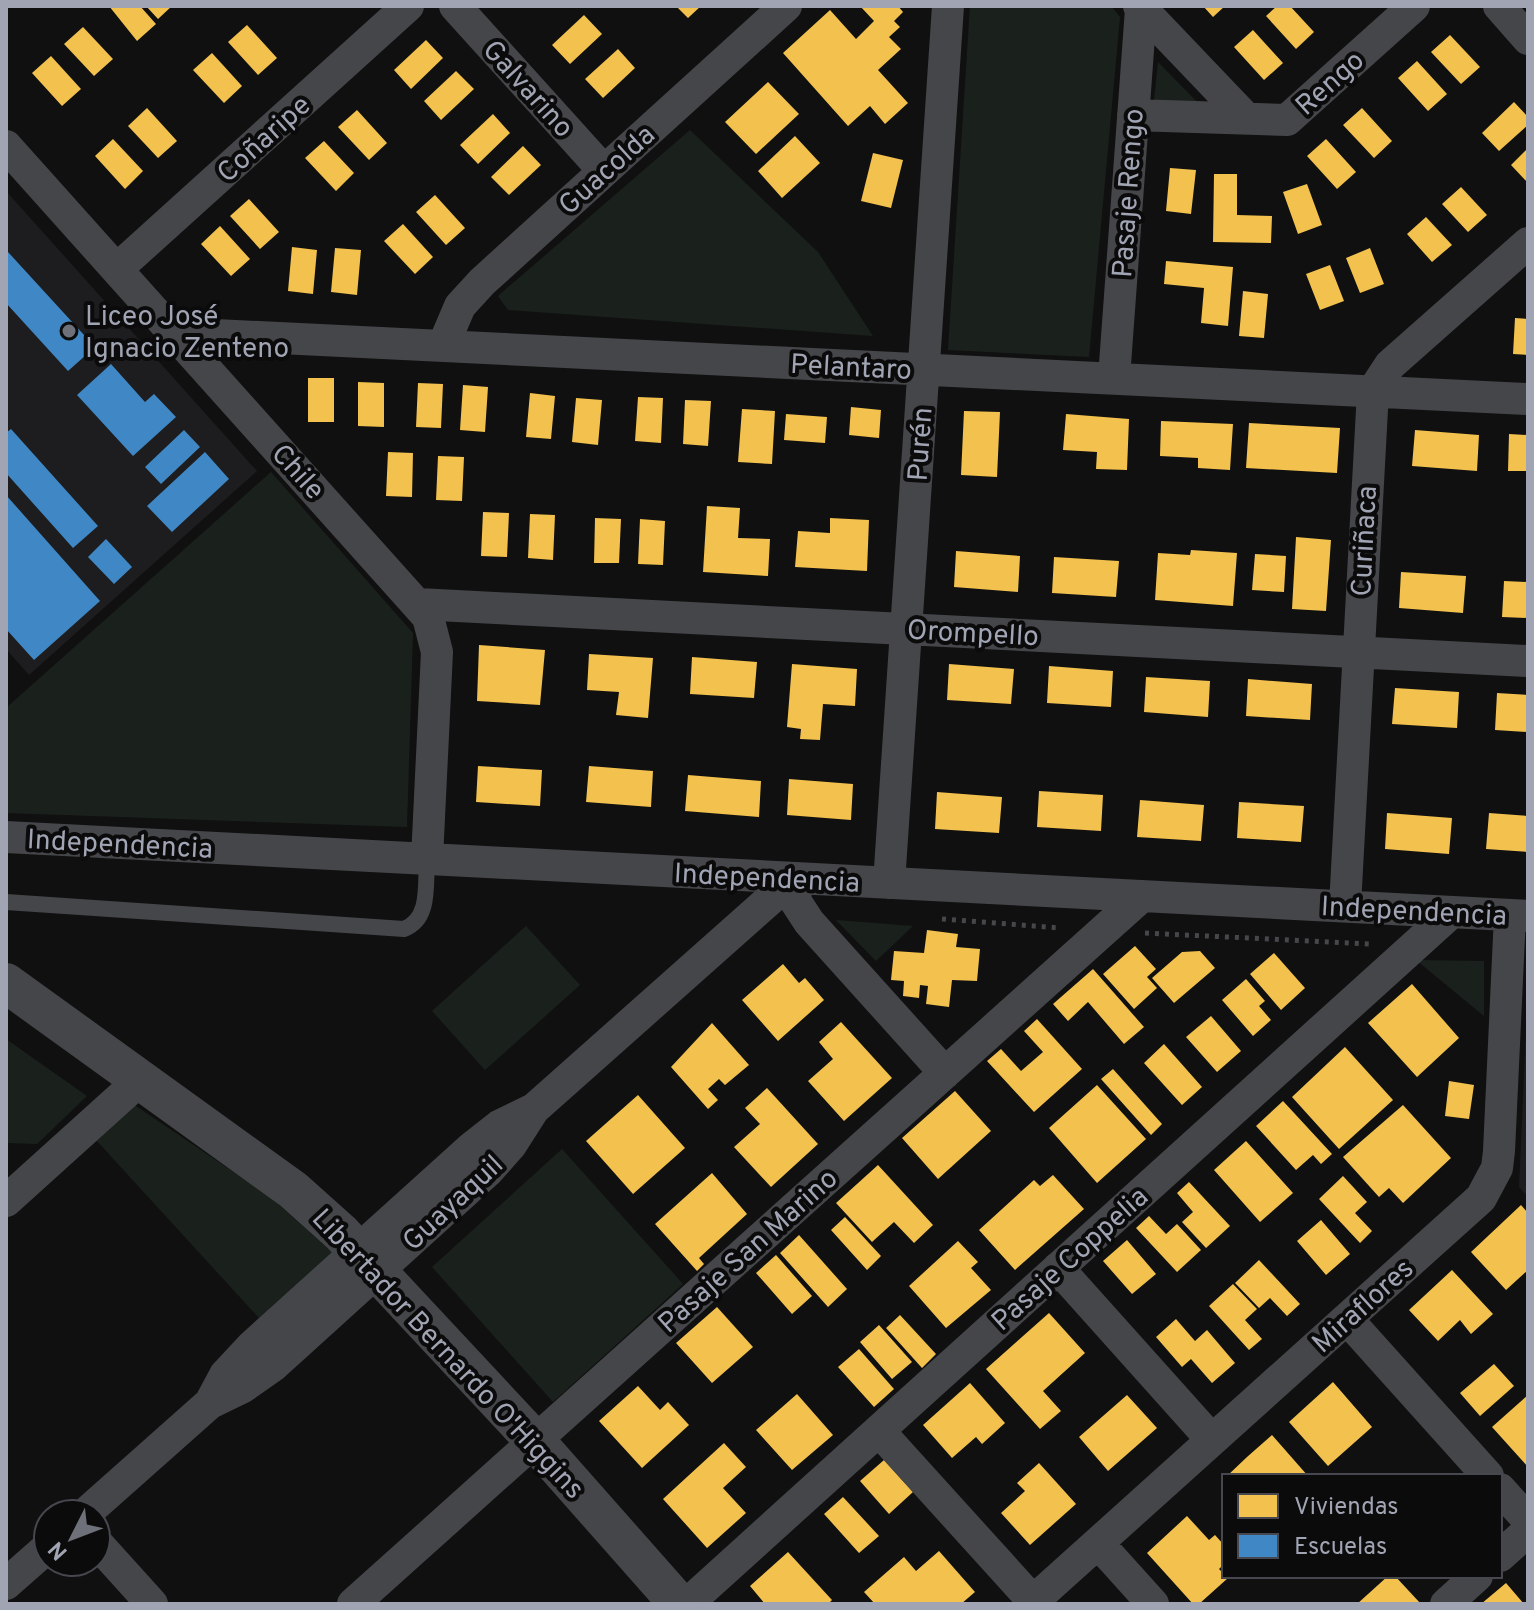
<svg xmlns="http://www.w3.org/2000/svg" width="1534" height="1610" font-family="Overpass,sans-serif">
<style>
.built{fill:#1d1d1f}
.green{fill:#1a211c}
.homes{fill:#f2c14e}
.schools{fill:#3f88c5}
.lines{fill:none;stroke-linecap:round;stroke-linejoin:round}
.path{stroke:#46464b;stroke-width:5;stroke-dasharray:4 6;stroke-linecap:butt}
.service{stroke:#454649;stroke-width:16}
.minor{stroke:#454649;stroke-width:32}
.tertiary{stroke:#454649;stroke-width:40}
.poi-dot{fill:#6e707a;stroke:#0b0b0c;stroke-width:3}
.labels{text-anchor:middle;stroke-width:8;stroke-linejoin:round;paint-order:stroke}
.street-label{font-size:28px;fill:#a0a4b3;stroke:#0b0b0c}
.poi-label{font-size:28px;fill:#a0a4b3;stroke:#0b0b0c;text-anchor:start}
</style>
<rect width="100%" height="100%" fill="#101011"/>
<path class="built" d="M6,191L257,471L29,675L6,649Z
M1528,985V1197L1519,1187Z"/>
<path class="green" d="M970,6H1111L1120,17L1089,357L948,350Z
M1158,62L1209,114L1153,110Z
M690,130L818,252L873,336L508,310L498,296Z
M271,472L413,633L407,827L6,813V708Z
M836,920L913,926L876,961Z
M526,926L580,985L485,1070L432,1011Z
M1416,960L1484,961V1016Z
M6,1039L87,1096L37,1144L6,1143Z
M133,1104L269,1196L332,1252L259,1318L96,1140Z
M562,1149L683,1284L553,1402L432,1267Z"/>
<path class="homes" d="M109,6H140L156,24L137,41Z
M146,6H172L158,19Z
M676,6H701L688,18Z
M860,6H898L903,12L894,21L900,27L889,37L901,49L878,70L908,103L885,124L870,106L848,126L783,53L830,10L856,39L874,21Z
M1203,6H1225L1213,17Z
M1277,6H1290L1314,32L1296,49L1266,16Z
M584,15L602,34L570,64L552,45Z
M247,25L277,58L258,75L228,42Z
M83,27L113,59L94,76L64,44Z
M1253,30L1283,63L1264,80L1234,47Z
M1450,35L1480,67L1461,84L1431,52Z
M426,40L443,58L411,89L394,70Z
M618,49L635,68L603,98L585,79Z
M212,53L242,86L224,103L193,70Z
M51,56L81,89L62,106L32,73Z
M1417,61L1447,94L1428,111L1398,78Z
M456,71L474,89L441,120L424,101Z
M768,82L799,114L756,154L725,122Z
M1514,102L1528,117V125L1499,151L1482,133Z
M147,108L177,141L158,158L128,126Z
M1362,108L1392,141L1374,158L1343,125Z
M357,110L387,143L369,160L338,127Z
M493,114L510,133L478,164L460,145Z
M795,136L820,163L782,198L758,171Z
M113,139L143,171L125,189L95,156Z
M1326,139L1356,172L1337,189L1307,156Z
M324,141L354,173L336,191L305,158Z
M523,146L541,165L509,195L491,177Z
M1528,148V183L1511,165Z
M873,153L903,160L891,208L861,201Z
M1170,168L1196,170L1191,214L1166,211Z
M1214,174H1237V215L1272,216L1271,243L1213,242Z
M1307,184L1322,225L1298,234L1283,192Z
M1461,187L1487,215L1468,232L1442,204Z
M435,195L465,228L446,245L416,212Z
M249,199L279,232L260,249L230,216Z
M1426,217L1452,245L1432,262L1407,234Z
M403,224L433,257L415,274L384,241Z
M220,226L250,259L231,276L201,244Z
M292,247L317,250L313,294L288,291Z
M335,248L361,250L357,295L331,292Z
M1370,248L1384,284L1360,293L1346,258Z
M1166,261L1233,267L1228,326L1201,323L1204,288L1164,284Z
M1330,265L1344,301L1320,310L1306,274Z
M1243,291L1268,294L1264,338L1239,336Z
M1515,318L1528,319V355L1513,354Z
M308,378H334V422H308Z
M358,382L384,383V427L358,426Z
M418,383L443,384L441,428L416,427Z
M463,385L488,387L485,432L460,430Z
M530,393L555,396L551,439L526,437Z
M638,397L663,398L661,443L635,441Z
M576,398L602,400L598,445L572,442Z
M685,400L711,401L708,446L683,444Z
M851,407L881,410L879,438L849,435Z
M742,409L775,411L772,464L738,462Z
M964,411L1000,412L997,477L961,475Z
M786,414L827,417L825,443L784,440Z
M1066,414L1129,419L1127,470L1096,469L1097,452L1063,450Z
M1161,421L1233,424L1230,470L1198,468V458L1160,456Z
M1249,423L1340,428L1337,473L1246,468Z
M1415,430L1479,435L1477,471L1412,466Z
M1509,434L1528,435V471H1508Z
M388,452L413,453L412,497L386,496Z
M438,456L464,457L462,501L436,500Z
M707,506L740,508L738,538L770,539L768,576L703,572Z
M483,512L509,513L507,557L481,556Z
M530,514L555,515L553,560L528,558Z
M595,518L621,519L619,563H594Z
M830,518L869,520L867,571L795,567L798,531L830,533Z
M640,519L665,521L663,565L638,564Z
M1296,537L1331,540L1326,611L1292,609Z
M1191,550L1237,553L1233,606L1155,600L1158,553L1190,555Z
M956,551L1020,556L1018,592L954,587Z
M1255,554L1286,556L1284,592L1252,590Z
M1054,557L1119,561L1116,597L1052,593Z
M1401,572L1466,576L1463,613L1399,608Z
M1504,581L1528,582V618L1502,617Z
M479,645L545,650L540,705L477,701Z
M589,654L653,658L648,718L616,715L619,692L587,690Z
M692,657L757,662L754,698L690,694Z
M792,664L857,669L855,706L823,704L820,740L800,739L801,729L787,727Z
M949,664L1014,669L1011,704L947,700Z
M1049,666L1113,671L1111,707L1047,703Z
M1146,677L1210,681L1208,717L1144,712Z
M1248,679L1312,684L1310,720L1246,716Z
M1395,688L1459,692L1457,728L1392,724Z
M1497,693L1528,695V732L1495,730Z
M478,766L542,770L540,806L476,802Z
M589,766L653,771L651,807L586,802Z
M688,775L761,781L759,817L685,811Z
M789,779L853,784L851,820L787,815Z
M1039,791L1103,795L1101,831L1037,827Z
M937,792L1002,797L999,833L935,829Z
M1140,800L1204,805L1201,841L1137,837Z
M1239,802L1304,806L1301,842L1237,838Z
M1387,813L1452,818L1449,854L1385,849Z
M1489,813L1528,816V852L1486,849Z
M927,930L958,934L956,947L980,949L977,981L952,980L949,1007L926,1004L928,986L920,985L919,998L903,996L904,981L891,980L894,951L924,953Z
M1135,946L1156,969L1147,977L1157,988L1134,1009L1103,974Z
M1200,951L1215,968L1174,1003L1152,978L1182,952Z
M1274,953L1305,988L1281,1010L1250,974Z
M783,964L799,983L805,978L824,1000L778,1041L742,1000Z
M1093,969L1144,1027L1124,1044L1088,1002L1068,1021L1053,1004Z
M1246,979L1265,1001L1259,1006L1271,1020L1253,1036L1222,1000Z
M1412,984L1459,1038L1417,1077L1368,1023Z
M1211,1016L1241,1051L1217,1072L1186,1037Z
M1037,1019L1082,1069L1034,1112L987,1061L1001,1049L1021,1071L1043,1052L1024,1031Z
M841,1022L892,1078L844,1121L808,1081L833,1059L819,1042Z
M712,1023L749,1065L725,1085L719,1079L708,1089L718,1100L708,1109L671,1067Z
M1164,1044L1202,1087L1182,1105L1144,1063Z
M1345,1047L1393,1100L1339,1149L1292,1097Z
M1113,1069L1162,1124L1151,1135L1101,1079Z
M1449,1081L1474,1085L1469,1119L1445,1116Z
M1097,1085L1146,1139L1097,1183L1049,1128Z
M767,1088L818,1144L771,1187L734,1147L760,1124L745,1108Z
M955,1091L991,1131L938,1179L902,1138Z
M638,1095L685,1148L633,1194L586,1141Z
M1283,1101L1332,1154L1321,1164L1313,1155L1296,1170L1256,1126Z
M1403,1105L1451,1158L1403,1203L1389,1188L1379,1197L1343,1157Z
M1246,1141L1293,1193L1260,1222L1214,1170Z
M878,1165L933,1225L914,1243L894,1222L872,1242L836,1203Z
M712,1173L747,1214L699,1258L704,1264L697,1271L655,1224Z
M1053,1175L1084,1209L1015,1270L979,1230L1034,1180L1040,1186Z
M1343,1176L1367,1202L1355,1213L1372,1231L1360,1243L1319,1199Z
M1189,1182L1230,1226L1206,1248L1182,1222L1193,1212L1177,1193Z
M1521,1205L1528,1213V1270L1506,1290L1471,1252Z
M1149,1216L1166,1234L1177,1224L1201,1250L1177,1272L1136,1228Z
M845,1217L881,1256L867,1270L831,1230Z
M1321,1220L1350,1254L1326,1275L1297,1241Z
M799,1235L847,1289L828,1307L780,1253Z
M1127,1240L1156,1274L1132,1294L1103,1261Z
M958,1241L978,1262L971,1268L991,1290L946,1328L909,1286Z
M776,1255L812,1296L792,1314L756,1273Z
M1259,1260L1300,1304L1287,1316L1270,1298L1259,1308L1235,1283Z
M1452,1270L1493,1314L1471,1334L1460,1320L1438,1341L1409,1310Z
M1233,1284L1257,1309L1245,1320L1262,1339L1249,1350L1209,1306Z
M717,1307L753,1347L712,1383L676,1343Z
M1049,1313L1085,1353L1043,1391L1061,1411L1040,1429L986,1369Z
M900,1315L936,1354L922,1368L886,1328Z
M1176,1319L1195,1341L1207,1330L1235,1363L1212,1383L1191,1359L1182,1367L1156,1337Z
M879,1325L912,1362L892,1379L860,1342Z
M859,1349L894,1389L874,1407L838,1367Z
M1494,1364L1514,1386L1480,1416L1460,1393Z
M1333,1382L1372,1427L1328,1466L1289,1422Z
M970,1383L1005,1423L982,1444L976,1437L952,1458L923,1425Z
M638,1386L660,1410L668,1402L689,1425L642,1468L599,1421Z
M797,1394L833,1435L792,1470L756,1430Z
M1127,1395L1157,1428L1108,1471L1079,1437Z
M1528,1395V1467L1492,1427Z
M1272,1435L1308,1476H1227L1247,1457Z
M724,1443L746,1467L723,1488L746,1513L707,1548L663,1499Z
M884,1460L913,1492L889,1514L860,1481Z
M1039,1463L1076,1504L1030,1545L1001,1513L1025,1491L1017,1483Z
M843,1497L879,1536L859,1553L824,1514Z
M1187,1516L1209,1540L1215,1535L1224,1545V1564L1219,1569L1228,1578L1199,1604H1193L1147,1553Z
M939,1551L975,1592L961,1604H875L864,1592L904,1557L916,1571Z
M788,1552L832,1600L828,1604H765L750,1586Z
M1388,1576H1395L1421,1604H1357Z
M1506,1583L1524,1604H1481Z"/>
<path class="schools" d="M8,252L95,347L68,371L6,303Z
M111,364L145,402L154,394L176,417L133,456L77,395Z
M11,429L98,526L73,548L6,473V433Z
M184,430L200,447L161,484L145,467Z
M205,452L229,479L172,532L147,506Z
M6,495L100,601L34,660L6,629Z
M106,539L132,567L114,584L88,557Z"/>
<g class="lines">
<path class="path" d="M942,919L1060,928
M1145,933L1371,944"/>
<path class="service" d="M6,902L404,929C431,919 425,884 427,859"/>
<path class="minor" d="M455,6L604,171
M1139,6L1245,117
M1499,6L1528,39
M1133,115L1287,120L1414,6
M6,146L428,617L437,652L427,859
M117,269L408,6
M175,333L1528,399
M443,346L460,306L482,282L786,6
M1114,378L1141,9
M418,604L1528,661
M6,837L1528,916
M794,878L796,902L809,922L945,1073
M889,883L948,6
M1345,906L1373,391L1390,365L1528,243
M6,1201L140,1080
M1058,1268L1212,1440
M1347,1319L1488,1476
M210,1403L225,1375L253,1345L471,1148L499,1126L534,1109L794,878
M879,1431L1033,1601
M1500,1489L1528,1520
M85,1514L210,1403L243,1387L273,1366L488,1171L511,1145L534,1109
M96,1542L152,1604
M1098,1543L1153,1604
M1500,1556L1528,1531
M6,1584L48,1547
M353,1604L1142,896
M687,1604L1452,912
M1030,1604L1481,1198L1497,1168L1499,1151L1510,915
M1446,1604L1477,1576"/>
<path class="tertiary" d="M6,983L293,1190L341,1233L535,1441L679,1604"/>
</g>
<circle class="poi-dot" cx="69" cy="331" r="8"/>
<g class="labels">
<g class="street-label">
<text transform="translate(1329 82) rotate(-42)" y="10">Rengo</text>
<text transform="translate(529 88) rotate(48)" y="10">Galvarino</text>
<text transform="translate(263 138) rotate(-42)" y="10">Coñaripe</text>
<text transform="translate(606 169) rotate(-42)" y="10">Guacolda</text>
<text transform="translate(1127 193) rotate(-86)" y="10">Pasaje Rengo</text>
<text transform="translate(851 366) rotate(3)" y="10">Pelantaro</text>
<text transform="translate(919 444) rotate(-86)" y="10">Purén</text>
<text transform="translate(299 471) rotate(48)" y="10">Chile</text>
<text transform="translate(1363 541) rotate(-87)" y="10">Curiñaca</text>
<text transform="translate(973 632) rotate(3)" y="10">Orompello</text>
<text transform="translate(120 843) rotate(3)" y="10">Independencia</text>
<text transform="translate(767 877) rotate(3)" y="10">Independencia</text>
<text transform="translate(1414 910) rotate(3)" y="10">Independencia</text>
<text transform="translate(452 1202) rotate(-43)" y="10">Guayaquil</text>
<text transform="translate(747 1250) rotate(-42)" y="10">Pasaje San Marino</text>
<text transform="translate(1069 1258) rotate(-42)" y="10">Pasaje Coppelia</text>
<text transform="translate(1362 1305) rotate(-42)" y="10">Miraflores</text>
<text transform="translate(449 1353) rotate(47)" y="10">Libertador Bernardo O'Higgins</text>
</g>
<g class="poi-label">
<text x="85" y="325">Liceo José<tspan x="85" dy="32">Ignacio Zenteno</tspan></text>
</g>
</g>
<rect width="1534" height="1610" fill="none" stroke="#a0a4b3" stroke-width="16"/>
<rect x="1222" y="1474" width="280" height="104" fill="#0b0b0c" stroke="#47484f" stroke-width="2"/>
<rect x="1238" y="1494" width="40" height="24" fill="#f2c14e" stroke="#47484f" stroke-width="2"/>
<text x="1294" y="1514" font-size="24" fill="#a0a4b3">Viviendas</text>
<rect x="1238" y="1534" width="40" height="24" fill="#3f88c5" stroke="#47484f" stroke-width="2"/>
<text x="1294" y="1554" font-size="24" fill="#a0a4b3">Escuelas</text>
<g transform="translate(72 1538) rotate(228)"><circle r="38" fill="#0b0b0c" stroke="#47484f" stroke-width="2"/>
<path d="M0-6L14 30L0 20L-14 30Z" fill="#6e707a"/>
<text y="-12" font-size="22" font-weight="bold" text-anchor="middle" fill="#a0a4b3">N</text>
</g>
</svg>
